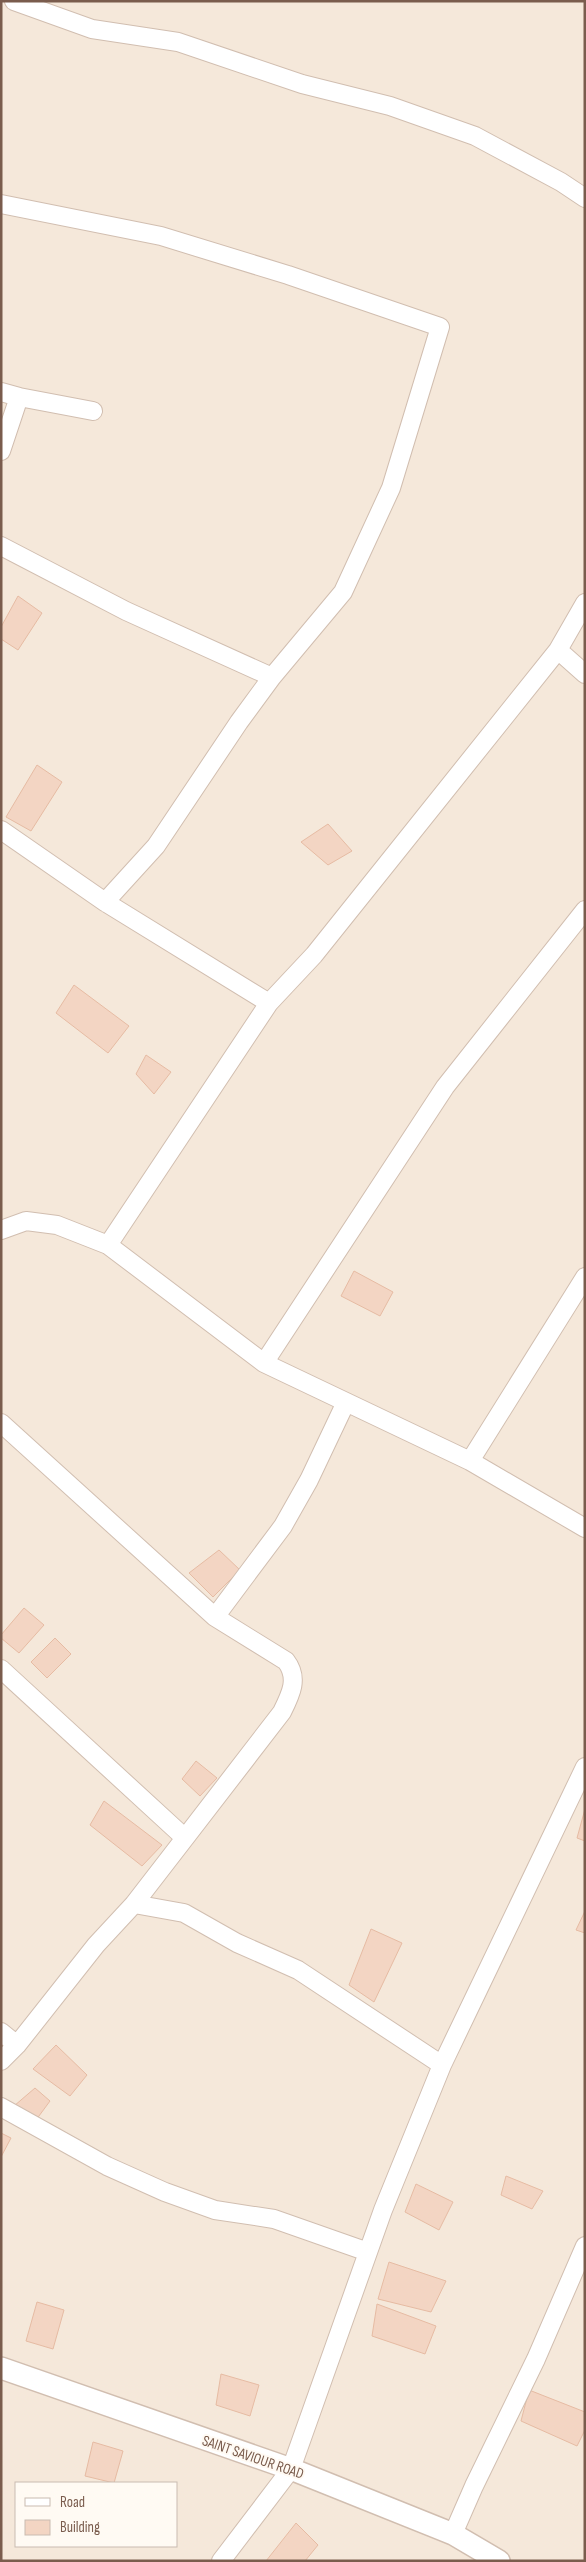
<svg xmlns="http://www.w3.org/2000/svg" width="586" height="2562" font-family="'Sofia Sans Condensed',sans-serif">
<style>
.residential{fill:#f5e8da;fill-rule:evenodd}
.building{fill:#f3d5c3;stroke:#e6bba3}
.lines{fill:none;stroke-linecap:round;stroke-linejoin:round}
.minor-casing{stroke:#d1beb0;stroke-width:20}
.tertiary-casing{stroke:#d1beb0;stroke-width:24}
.minor{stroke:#fff;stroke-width:18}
.tertiary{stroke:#fff;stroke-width:21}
.labels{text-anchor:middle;stroke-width:4;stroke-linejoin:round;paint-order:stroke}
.street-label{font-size:15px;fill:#7a5c4d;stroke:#fffaf3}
</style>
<rect width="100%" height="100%" fill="#fdf6ec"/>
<path class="residential" d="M1,1H585V2561H1ZM16,2483H176V2546H16Z"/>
<path class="building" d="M18,596L42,613L18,650L1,639V627Z
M37,765L62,782L31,831L6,817Z
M328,824L352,851L328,865L301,842Z
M74,985L129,1026L108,1053L56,1013Z
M146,1055L171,1072L154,1094L136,1074Z
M354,1271L393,1292L380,1316L341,1296Z
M219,1550L240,1570L213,1597L189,1573Z
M24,1608L44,1625L19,1653L1,1638V1635Z
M55,1638L71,1654L47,1678L31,1662Z
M196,1761L217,1778L200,1796L182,1779Z
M104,1801L162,1845L142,1866L90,1825Z
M585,1809V1841L577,1838Z
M585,1911V1933L576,1930Z
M371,1929L402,1943L374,2002L349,1985Z
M56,2045L87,2075L70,2096L33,2069Z
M35,2088L50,2101L36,2120L14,2106Z
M1,2133L11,2138L1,2157Z
M506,2176L543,2191L532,2209L501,2195Z
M416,2184L453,2202L439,2230L405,2212Z
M389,2262L446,2281L431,2312L378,2299Z
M37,2302L64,2310L53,2349L26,2341Z
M377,2304L436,2326L425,2354L372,2336Z
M221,2374L259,2385L250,2416L216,2405Z
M529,2390L585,2412V2430L577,2446L521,2421Z
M93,2442L123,2451L114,2483L85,2476Z
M296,2523L318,2545L305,2561H266Z"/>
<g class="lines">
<defs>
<path id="minor" d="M14,1L92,29L178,42L302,84L390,106L475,136L561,182L585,198
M1,204L161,236L288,275L440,327L391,488L343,592L272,677L239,722L156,846L105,902
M1,392L19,397L1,451
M19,397L93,411
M1,546L126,611L272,677
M558,650L585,674
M1,830L105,902L269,1003
M1,1230L26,1221L57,1225L108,1245L264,1363L470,1461L585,1528
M108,1245L269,1003L314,955L558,650L585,603
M264,1363L445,1087L585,910
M1,1423L215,1617L286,1661C299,1678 291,1694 282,1712L185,1838
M470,1461L585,1277
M215,1617L283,1526L309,1480L346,1402
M1,1669L185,1838L134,1904L96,1945L17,2045L1,2061
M134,1904L184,1913L237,1943L298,1970L442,2065
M1,2032L17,2045
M1,2107L107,2166L165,2192L215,2210L274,2219L368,2252
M453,2534L474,2486L536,2359L585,2246
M221,2561L291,2469L383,2210L442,2065L585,1767"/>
<path id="tertiary" d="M1,2368L291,2469L453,2534L499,2561"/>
</defs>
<use href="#minor" class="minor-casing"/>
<use href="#tertiary" class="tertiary-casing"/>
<use href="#minor" class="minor"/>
<use href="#tertiary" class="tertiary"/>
</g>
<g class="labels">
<g class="street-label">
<text transform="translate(253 2457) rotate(19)" y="5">SAINT SAVIOUR ROAD</text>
</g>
</g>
<rect width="586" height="2562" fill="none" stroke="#7a5c4d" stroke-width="5"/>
<rect x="15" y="2482" width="162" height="65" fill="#fffaf3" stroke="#cabbb1"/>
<rect x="25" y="2498" width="25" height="8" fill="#ffffff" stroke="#cabbb1"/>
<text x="60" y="2507" font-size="15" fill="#7a5c4d">Road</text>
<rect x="25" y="2520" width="25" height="15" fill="#f3d5c3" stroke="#cabbb1"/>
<text x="60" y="2532" font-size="15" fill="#7a5c4d">Building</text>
</svg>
